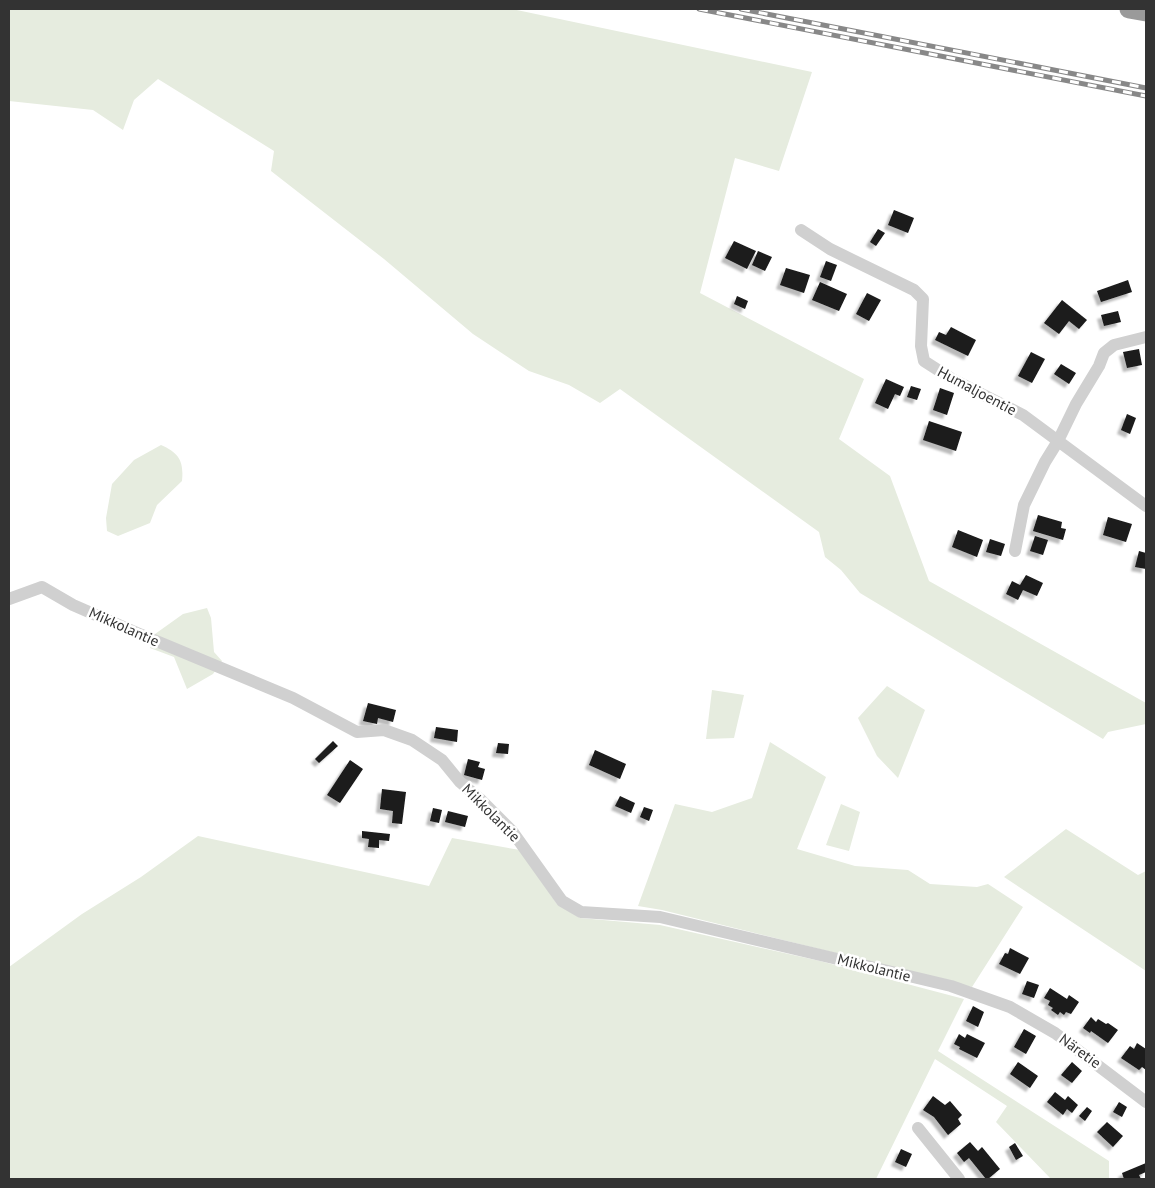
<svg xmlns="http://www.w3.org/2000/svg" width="1155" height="1188" font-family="'PT Sans',sans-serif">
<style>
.green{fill:#e6ecdf}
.building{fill:#1a1a1a;filter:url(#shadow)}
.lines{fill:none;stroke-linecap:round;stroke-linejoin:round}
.minor{stroke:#d0d0d0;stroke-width:12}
.highway{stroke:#9a9a9a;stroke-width:19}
.rail-casing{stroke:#888;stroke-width:5}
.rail{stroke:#fff;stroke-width:3;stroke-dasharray:9;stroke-linecap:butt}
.labels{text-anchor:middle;stroke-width:5;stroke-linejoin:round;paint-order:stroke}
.street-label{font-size:15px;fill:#333;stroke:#fff}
</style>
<defs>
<filter id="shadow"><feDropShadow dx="-4" dy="4" stdDeviation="1" flood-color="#0004"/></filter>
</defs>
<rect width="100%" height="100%" fill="#fff"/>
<path class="green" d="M9,9H512L812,72L779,171L735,158L700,293L864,379L839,439L890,476L929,581L1146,703V724L1108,732L1103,739L860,593L841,570L825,557L819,532L620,389L600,403L569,385L529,371L473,334L384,259L271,171L274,151L158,79L134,100L123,130L93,110L9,101Z
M161,445C179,453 184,461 182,481L157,505L150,523L118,536L107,531L106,518L112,484L134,460Z
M207,608L211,618L214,652L222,661L213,674L187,689L174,657L150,648L155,634L183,614Z
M887,686L925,710L898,778L877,756L858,718Z
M712,690L744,695L734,738L706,739Z
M770,742L826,777L797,849L855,866L908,870L930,884L977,887L988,884L1023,907L972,987L662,910L638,906L675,804L712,812L752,798Z
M841,804L860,812L849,851L826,845Z
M1066,829L1138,875L1146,871V971L1004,877Z
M198,836L429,886L452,838L520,850L557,904L580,918L660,925L820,961L964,999L938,1051L1109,1161V1179H1051L996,1122L1007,1106L935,1059L876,1179H9V967L82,914L141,877Z"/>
<path class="building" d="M894,210L914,218L908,233L888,225Z
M878,229L885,233L876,246L870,242Z
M734,241L756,251L747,269L725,258Z
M758,251L772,257L765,271L752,265Z
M826,261L837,265L831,281L820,277Z
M786,268L810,275L804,293L780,285Z
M1128,280L1132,292L1101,302L1097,291Z
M820,282L847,294L839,311L812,300Z
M867,293L881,300L869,321L856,314Z
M737,296L748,301L745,309L734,304Z
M1062,300L1087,320L1079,329L1069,321L1059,334L1044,323Z
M1118,311L1121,322L1104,326L1101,315Z
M951,327L976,340L968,356L935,340L939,332L946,335Z
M1139,349L1142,365L1127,368L1123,352Z
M1031,352L1045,359L1032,383L1018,376Z
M1061,364L1076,373L1069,384L1054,374Z
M886,379L904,387L900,396L895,394L888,409L875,403Z
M911,386L921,389L917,400L907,397Z
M940,388L954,393L947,415L933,410Z
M1127,414L1136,418L1130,434L1121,430Z
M929,421L962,432L956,451L923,440Z
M1038,515L1062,522L1061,528L1066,529L1063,540L1033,531Z
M1108,517L1132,524L1126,542L1103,535Z
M958,530L983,540L977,557L952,547Z
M1035,536L1048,540L1043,555L1030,551Z
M990,539L1005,544L1001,556L986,552Z
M1139,551L1146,553V569L1135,567Z
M1026,575L1043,583L1037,596L1023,590L1018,600L1006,594L1012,581L1020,585Z
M368,703L396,710L393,722L378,718L377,724L363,721Z
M436,727L458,730L457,742L434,738Z
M333,741L338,746L319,763L315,759Z
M498,743L509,744L508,754L496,753Z
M595,750L626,764L620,779L589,765Z
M468,759L480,762L478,767L485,769L482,780L464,775Z
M350,760L363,769L340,803L327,795Z
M382,789L406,792L402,824L392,823L393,811L380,809Z
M620,796L635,803L631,813L615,806Z
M644,807L653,810L649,821L640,817Z
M433,808L442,810L439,823L430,821Z
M448,811L468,816L465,827L445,822Z
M362,831L390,834L389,841L379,840V848L368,847L369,839L362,838Z
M1010,948L1029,958L1020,974L999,964L1005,953L1008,954Z
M1027,981L1039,985L1034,998L1022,994Z
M1050,988L1067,999L1069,995L1079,1002L1071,1014L1066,1012L1064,1015L1060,1012L1058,1015L1051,1010L1053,1008L1048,1005L1050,1001L1044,998Z
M973,1006L984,1012L978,1027L966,1021Z
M1091,1017L1096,1022L1098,1019L1106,1024L1108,1023L1118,1030L1108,1043L1091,1031L1090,1033L1083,1028Z
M1024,1029L1036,1036L1026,1054L1014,1047Z
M959,1034L965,1038L967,1034L985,1043L977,1058L959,1049L960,1047L954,1044Z
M1137,1043L1146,1049V1070L1142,1067L1139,1070L1121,1058L1130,1046L1134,1049Z
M1018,1062L1038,1076L1030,1088L1010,1074Z
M1072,1062L1082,1071L1072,1083L1061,1075Z
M1055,1092L1065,1100L1068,1096L1078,1105L1072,1113L1067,1109L1063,1115L1047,1102Z
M933,1096L945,1105L950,1101L962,1115L958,1119L961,1124L948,1135L934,1117L923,1110Z
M1119,1102L1127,1107L1122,1117L1113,1112Z
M1087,1107L1092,1111L1085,1121L1079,1116Z
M1107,1122L1123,1136L1113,1147L1097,1132Z
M970,1142L978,1151L982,1147L1000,1169L988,1179H986L969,1158L964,1162L957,1153Z
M1015,1143L1023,1156L1016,1160L1009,1147Z
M901,1149L912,1154L906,1167L895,1162Z
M1146,1163V1172L1139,1175L1141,1179H1124L1122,1173Z"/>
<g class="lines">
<path class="minor" d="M801,230L830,249L914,290L923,299L921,346L924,361L952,379L1023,415L1146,506
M1015,551L1024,505L1045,462L1058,441L1076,404L1099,366L1104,353L1114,345L1146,337
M9,599L42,587L73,605L137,633L293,698L357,732L384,730L412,740L442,760L460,782L480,799L512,831L562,901L581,912L660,917L951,986L1010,1007L1055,1033L1146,1102
M918,1128L959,1179"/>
<path class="highway" d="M1129,9L1146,12"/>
<defs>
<path id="rail" d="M699,9L1146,96
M741,9L1146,88"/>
</defs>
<use href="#rail" class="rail-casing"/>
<use href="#rail" class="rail"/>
</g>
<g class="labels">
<g class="street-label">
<text transform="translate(977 391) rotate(28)" y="5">Humaljoentie</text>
<text transform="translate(124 627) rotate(24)" y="5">Mikkolantie</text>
<text transform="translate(491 813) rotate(45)" y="5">Mikkolantie</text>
<text transform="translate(874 968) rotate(14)" y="5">Mikkolantie</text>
<text transform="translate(1080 1051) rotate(36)" y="5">Näretie</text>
</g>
</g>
<rect width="1155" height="1188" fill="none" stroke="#333333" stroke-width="20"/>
</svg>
